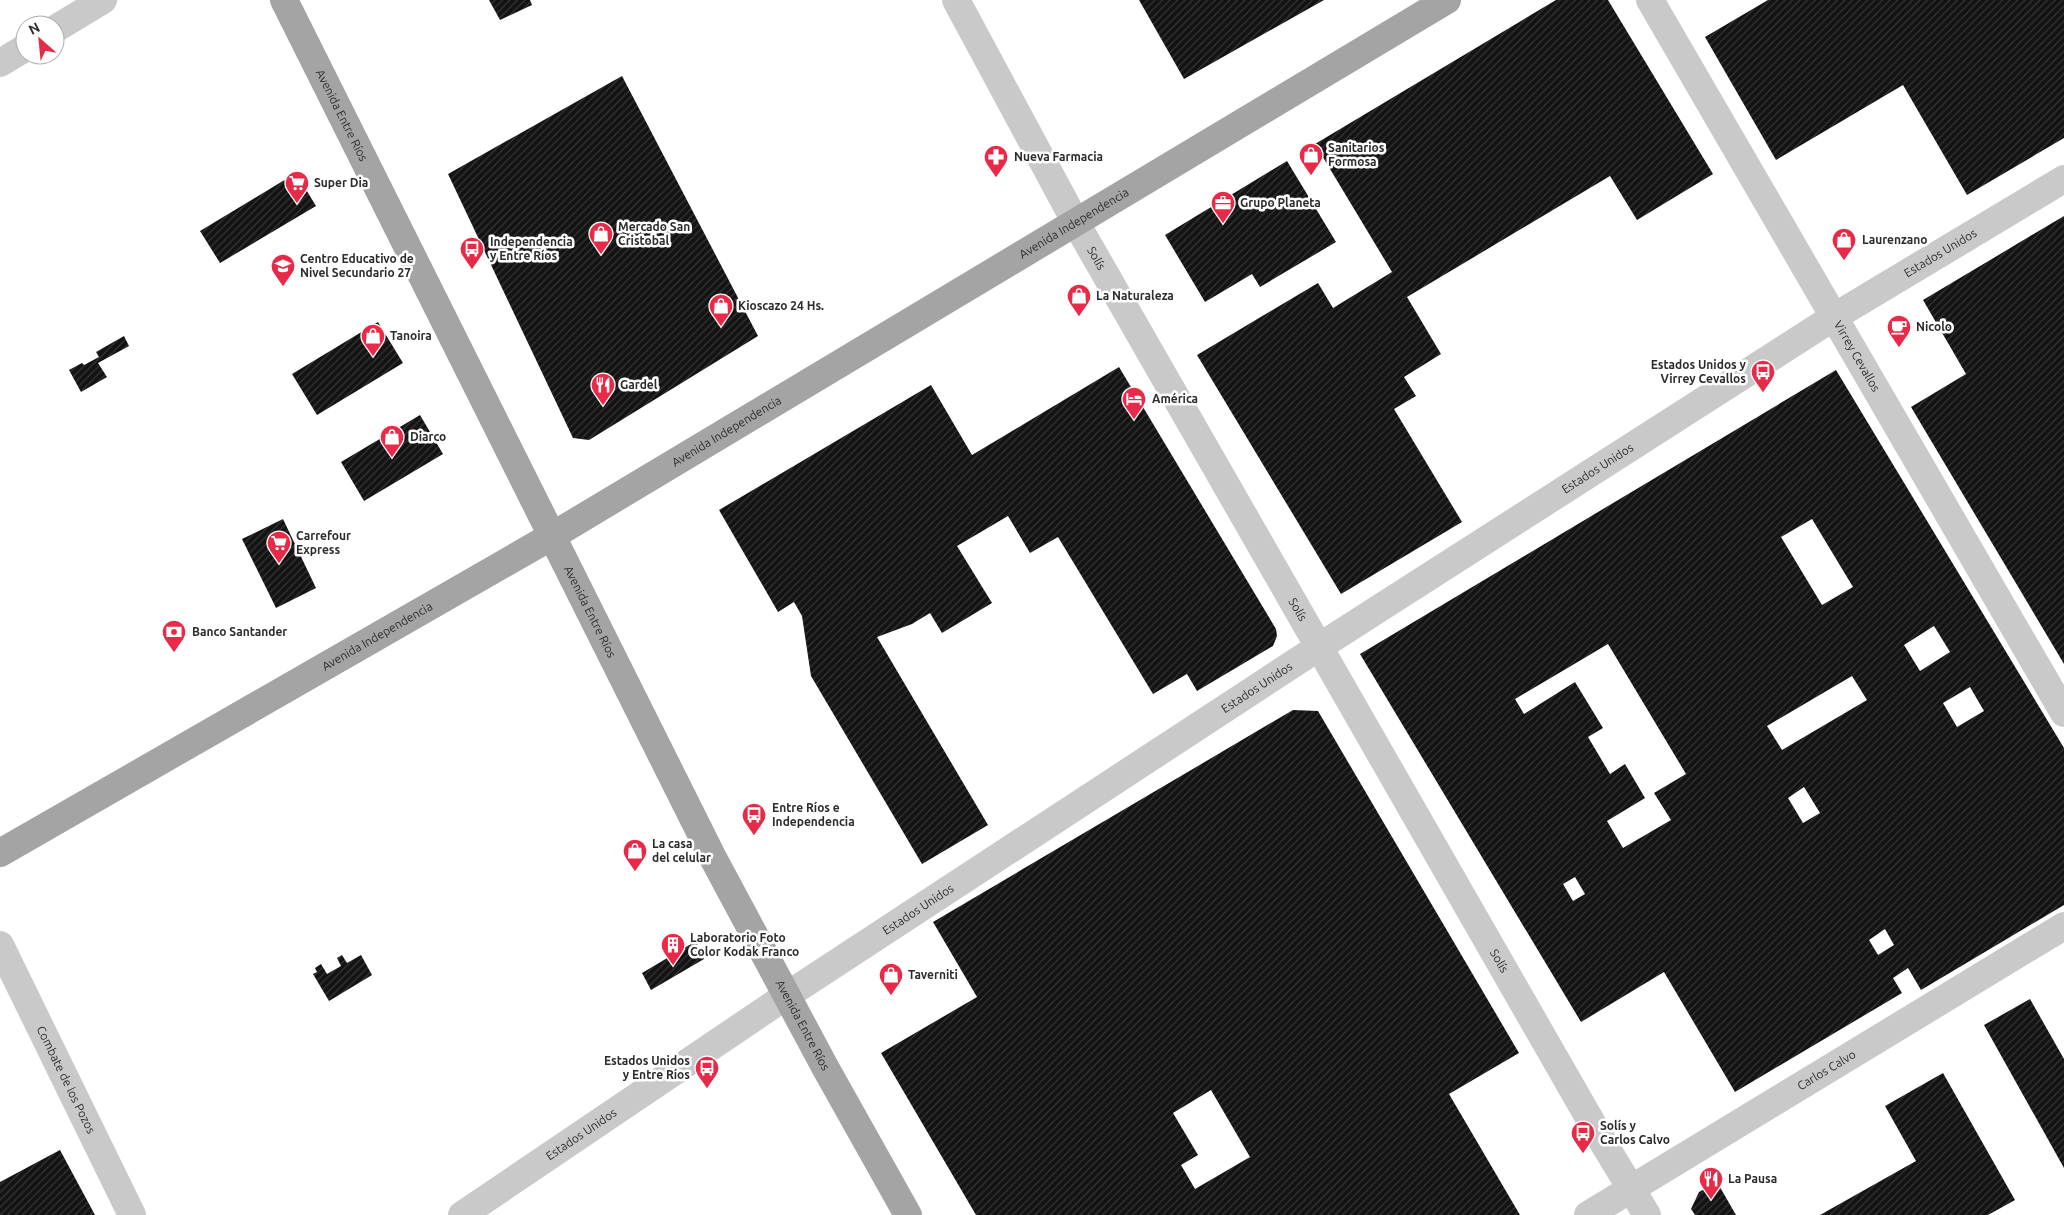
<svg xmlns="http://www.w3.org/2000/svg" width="2064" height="1215" font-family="Ubuntu,sans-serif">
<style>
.building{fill:url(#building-hatch);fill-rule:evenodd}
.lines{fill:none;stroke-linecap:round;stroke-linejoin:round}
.minor{stroke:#c9c9c9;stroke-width:28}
.major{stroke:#a4a4a4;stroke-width:28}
.labels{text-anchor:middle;stroke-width:5;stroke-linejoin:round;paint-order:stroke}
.street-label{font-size:12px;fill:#2c2c2c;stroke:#fff}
.poi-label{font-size:12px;font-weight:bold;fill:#2c2c2c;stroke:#fff;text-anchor:start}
</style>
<defs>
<pattern id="building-hatch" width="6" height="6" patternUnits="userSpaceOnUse" patternTransform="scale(1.25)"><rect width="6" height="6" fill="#131313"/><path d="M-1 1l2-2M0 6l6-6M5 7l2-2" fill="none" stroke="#363636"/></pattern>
</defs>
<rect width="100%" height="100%" fill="#fff"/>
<path class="building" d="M489,0H530L532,5L500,20Z
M1139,0H1324L1184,79Z
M1556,0H1608L1713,174L1637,220L1610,176L1407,297L1441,354L1404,377L1416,396L1394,409L1462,522L1341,594L1197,355L1318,283L1333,308L1392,272L1315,144Z
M1768,0H2064V138L1967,195L1903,85L1776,160L1705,37Z
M622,76L758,336L589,440L573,438L448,174Z
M1287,161L1336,242L1260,287L1252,274L1205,302L1165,235Z
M296,173L316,206L220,263L200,231Z
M2064,216V664L1911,407L1966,374L1923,300Z
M378,322L403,363L317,415L292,374Z
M124,336L129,346L98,363L107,377L81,392L69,370L82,363L84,365L99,357L96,352Z
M1119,367L1276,629L1277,636L1273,646L1197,691L1187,674L1153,694L1058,537L1030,553L1008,516L957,546L992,603L942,633L930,613L912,624L877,637L988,825L922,864L811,676L802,616L794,602L778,612L719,510L931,385L972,455Z
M1836,370L2064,748V905L1921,990L1908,968L1893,978L1902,993L1735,1092L1664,972L1581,1022L1360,654ZM1812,519L1853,587L1822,605L1781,537ZM1934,626L1950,652L1920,671L1904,645ZM1608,644L1686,774L1654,793L1671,820L1623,848L1607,821L1645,798L1625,764L1610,774L1588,737L1603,728L1575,682L1524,714L1515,699ZM1852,676L1867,700L1782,750L1767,726ZM1970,687L1984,711L1957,727L1943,703ZM1804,787L1820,813L1803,823L1788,798ZM1575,877L1585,894L1573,901L1563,884ZM1885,929L1894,945L1878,955L1869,940Z
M420,415L443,454L364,501L341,462Z
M283,519L316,588L276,608L242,539Z
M1293,710L1318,711L1519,1053L1449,1094L1520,1215H976L881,1053L977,997L933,922ZM1211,1090L1250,1157L1195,1189L1181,1165L1198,1155L1173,1113Z
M696,941L704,959L651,990L642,973Z
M342,955L347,963L361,955L372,975L329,1001L313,974L317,972L315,968L321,964L327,974L341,966L337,958Z
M2030,999L2064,1059V1168L1984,1025Z
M1943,1073L2015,1200L1988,1215H1820L1916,1161L1885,1106Z
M60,1150L95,1215H0V1182Z
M1717,1182L1736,1215H1695L1691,1209L1699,1192Z"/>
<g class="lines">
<g class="minor">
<path id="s1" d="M956,0L1076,223L1604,1144L1647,1215"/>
<path id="s2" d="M1650,0L2064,713"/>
<path d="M55,29L103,0"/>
<path d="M0,63L25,48"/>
<path id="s3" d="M0,945L132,1215"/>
<path id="s4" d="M462,1215L786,996L1319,647L1834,317L2064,179"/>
<path id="s5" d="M1588,1215L2064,926"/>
</g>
<g class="major">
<path id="s6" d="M284,0L712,856L825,1067L908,1215"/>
<path id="s7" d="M0,853L552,536L1447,0"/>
</g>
</g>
<defs>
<symbol id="shop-pin" viewBox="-11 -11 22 30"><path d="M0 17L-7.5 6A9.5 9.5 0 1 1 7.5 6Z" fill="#e82a48" stroke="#fff"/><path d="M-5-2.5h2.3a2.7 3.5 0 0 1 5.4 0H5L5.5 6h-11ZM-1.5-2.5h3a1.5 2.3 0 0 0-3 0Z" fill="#fff"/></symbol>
<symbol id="pharmacy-pin" viewBox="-11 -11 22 30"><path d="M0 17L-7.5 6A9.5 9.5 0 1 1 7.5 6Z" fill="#e82a48" stroke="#fff"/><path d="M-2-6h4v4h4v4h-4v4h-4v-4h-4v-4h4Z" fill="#fff"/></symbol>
<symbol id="supermarket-pin" viewBox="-11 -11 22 30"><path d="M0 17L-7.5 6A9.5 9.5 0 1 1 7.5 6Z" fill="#e82a48" stroke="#fff"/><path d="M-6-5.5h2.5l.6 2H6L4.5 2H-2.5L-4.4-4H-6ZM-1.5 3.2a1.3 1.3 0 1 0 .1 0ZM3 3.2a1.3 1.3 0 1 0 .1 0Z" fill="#fff"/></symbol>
<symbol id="office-pin" viewBox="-11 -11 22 30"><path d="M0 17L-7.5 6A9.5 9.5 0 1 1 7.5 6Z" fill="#e82a48" stroke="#fff"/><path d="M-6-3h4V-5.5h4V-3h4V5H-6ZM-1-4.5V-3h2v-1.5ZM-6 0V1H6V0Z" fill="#fff"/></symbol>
<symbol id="bus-pin" viewBox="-11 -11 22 30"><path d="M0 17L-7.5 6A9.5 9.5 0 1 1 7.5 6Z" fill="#e82a48" stroke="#fff"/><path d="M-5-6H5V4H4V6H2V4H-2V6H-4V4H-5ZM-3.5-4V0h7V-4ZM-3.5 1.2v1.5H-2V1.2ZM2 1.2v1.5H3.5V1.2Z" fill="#fff"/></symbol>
<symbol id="school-pin" viewBox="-11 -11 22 30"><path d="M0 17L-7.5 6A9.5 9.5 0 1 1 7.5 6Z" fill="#e82a48" stroke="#fff"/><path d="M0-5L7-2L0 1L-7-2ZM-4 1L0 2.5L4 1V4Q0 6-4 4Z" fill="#fff"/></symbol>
<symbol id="cafe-pin" viewBox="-11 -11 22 30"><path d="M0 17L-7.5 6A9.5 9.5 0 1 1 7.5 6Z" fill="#e82a48" stroke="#fff"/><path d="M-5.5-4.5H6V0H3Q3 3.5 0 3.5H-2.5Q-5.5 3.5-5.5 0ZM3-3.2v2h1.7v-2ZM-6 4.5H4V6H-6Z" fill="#fff"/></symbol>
<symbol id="restaurant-pin" viewBox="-11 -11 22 30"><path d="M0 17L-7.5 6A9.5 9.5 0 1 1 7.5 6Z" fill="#e82a48" stroke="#fff"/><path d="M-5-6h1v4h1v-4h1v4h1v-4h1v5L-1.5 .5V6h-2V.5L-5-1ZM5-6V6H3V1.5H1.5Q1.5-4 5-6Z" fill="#fff"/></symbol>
<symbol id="hotel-pin" viewBox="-11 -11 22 30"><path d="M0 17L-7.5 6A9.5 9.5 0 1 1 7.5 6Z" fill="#e82a48" stroke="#fff"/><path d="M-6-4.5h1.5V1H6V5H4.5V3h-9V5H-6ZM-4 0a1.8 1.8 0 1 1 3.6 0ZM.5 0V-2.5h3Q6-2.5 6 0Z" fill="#fff"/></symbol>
<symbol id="bank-pin" viewBox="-11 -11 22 30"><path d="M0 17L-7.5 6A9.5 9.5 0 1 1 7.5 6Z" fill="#e82a48" stroke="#fff"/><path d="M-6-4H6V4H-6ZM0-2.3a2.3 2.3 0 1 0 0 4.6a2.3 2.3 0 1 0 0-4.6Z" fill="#fff"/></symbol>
<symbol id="building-pin" viewBox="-11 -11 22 30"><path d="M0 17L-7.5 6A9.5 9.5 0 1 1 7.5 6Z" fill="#e82a48" stroke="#fff"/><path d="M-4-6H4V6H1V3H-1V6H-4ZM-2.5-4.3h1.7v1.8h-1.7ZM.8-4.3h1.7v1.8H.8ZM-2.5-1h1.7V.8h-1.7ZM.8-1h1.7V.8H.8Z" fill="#fff"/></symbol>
</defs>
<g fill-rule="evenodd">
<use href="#shop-pin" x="1297" y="141" width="28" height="38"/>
<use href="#pharmacy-pin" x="982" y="143" width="28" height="38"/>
<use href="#supermarket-pin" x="283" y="169" width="28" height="38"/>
<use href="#office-pin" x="1209" y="189" width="28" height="38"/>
<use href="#shop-pin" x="587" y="220" width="28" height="38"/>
<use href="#shop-pin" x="1830" y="226" width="28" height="38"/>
<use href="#bus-pin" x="458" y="235" width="28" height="38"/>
<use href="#school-pin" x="269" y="252" width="28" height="38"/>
<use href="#shop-pin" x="1065" y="282" width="28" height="38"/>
<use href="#shop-pin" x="707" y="292" width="28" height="38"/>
<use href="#cafe-pin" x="1885" y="313" width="28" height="38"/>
<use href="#shop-pin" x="359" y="322" width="28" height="38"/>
<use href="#bus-pin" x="1749" y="358" width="28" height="38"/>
<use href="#restaurant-pin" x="589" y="371" width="28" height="38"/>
<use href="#hotel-pin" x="1120" y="385" width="28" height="38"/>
<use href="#shop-pin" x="378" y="423" width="28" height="38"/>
<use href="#supermarket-pin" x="265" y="529" width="28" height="38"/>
<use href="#bank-pin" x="160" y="618" width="28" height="38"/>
<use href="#bus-pin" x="740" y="801" width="28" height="38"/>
<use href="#shop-pin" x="621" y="837" width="28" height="38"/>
<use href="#building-pin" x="659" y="931" width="28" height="38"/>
<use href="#shop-pin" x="877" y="961" width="28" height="38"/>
<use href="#bus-pin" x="693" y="1054" width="28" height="38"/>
<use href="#bus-pin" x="1569" y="1119" width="28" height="38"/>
<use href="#restaurant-pin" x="1697" y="1165" width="28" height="38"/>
</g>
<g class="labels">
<g class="street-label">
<text dy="4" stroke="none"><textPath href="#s6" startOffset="129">Avenida Entre Ríos</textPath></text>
<text dy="4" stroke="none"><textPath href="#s7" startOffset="1245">Avenida Independencia</textPath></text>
<text dy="4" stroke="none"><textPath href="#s4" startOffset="1764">Estados Unidos</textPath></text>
<text dy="4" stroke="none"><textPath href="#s1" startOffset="294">Solís</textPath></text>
<text dy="4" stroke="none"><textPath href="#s2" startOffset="412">Virrey Cevallos</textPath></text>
<text dy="4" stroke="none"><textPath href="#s7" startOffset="840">Avenida Independencia</textPath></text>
<text dy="4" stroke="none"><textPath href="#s4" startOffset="1359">Estados Unidos</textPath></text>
<text dy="4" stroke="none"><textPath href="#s1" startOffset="699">Solís</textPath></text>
<text dy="4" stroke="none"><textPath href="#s6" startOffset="684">Avenida Entre Ríos</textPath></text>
<text dy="4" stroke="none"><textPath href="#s7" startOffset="435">Avenida Independencia</textPath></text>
<text dy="4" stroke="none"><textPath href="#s4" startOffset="954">Estados Unidos</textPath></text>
<text dy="4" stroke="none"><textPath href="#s4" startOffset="549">Estados Unidos</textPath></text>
<text dy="4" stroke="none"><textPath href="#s1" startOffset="1104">Solís</textPath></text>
<text dy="4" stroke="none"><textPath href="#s6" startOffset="1149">Avenida Entre Ríos</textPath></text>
<text dy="4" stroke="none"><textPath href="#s5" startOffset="279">Carlos Calvo</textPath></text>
<text dy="4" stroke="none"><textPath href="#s3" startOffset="150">Combate de los Pozos</textPath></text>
<text dy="4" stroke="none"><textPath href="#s4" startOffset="144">Estados Unidos</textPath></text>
</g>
<g class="poi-label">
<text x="1328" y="152">Sanitarios<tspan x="1328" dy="14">Formosa</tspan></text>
<text x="1014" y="161">Nueva Farmacia</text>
<text x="314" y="187">Super Dia</text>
<text x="1240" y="207">Grupo Planeta</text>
<text x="618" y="231">Mercado San<tspan x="618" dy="14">Cristobal</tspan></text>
<text x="1862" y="244">Laurenzano</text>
<text x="490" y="246">Independencia<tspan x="490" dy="14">y Entre Ríos</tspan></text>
<text x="300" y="263">Centro Educativo de<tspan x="300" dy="14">Nivel Secundario 27</tspan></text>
<text x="1096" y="300">La Naturaleza</text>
<text x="738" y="310">Kioscazo 24 Hs.</text>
<text x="1916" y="331">Nicolo</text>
<text x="390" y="340">Tanoira</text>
<text x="1746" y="369" text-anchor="end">Estados Unidos y<tspan x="1746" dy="14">Virrey Cevallos</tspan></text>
<text x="620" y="389">Gardel</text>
<text x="1152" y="403">América</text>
<text x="410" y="441">Diarco</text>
<text x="296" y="540">Carrefour<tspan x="296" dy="14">Express</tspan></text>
<text x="192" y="636">Banco Santander</text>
<text x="772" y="812">Entre Ríos e<tspan x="772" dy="14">Independencia</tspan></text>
<text x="652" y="848">La casa<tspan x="652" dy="14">del celular</tspan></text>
<text x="690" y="942">Laboratorio Foto<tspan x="690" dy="14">Color Kodak Franco</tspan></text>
<text x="908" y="979">Taverniti</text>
<text x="690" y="1065" text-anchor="end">Estados Unidos<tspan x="690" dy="14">y Entre Ríos</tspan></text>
<text x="1600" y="1130">Solís y<tspan x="1600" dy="14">Carlos Calvo</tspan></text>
<text x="1728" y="1183">La Pausa</text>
</g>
</g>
<g transform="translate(40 40) rotate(333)"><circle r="24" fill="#ffffff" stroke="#ababab"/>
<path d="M0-4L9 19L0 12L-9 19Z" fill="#e82a48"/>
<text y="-8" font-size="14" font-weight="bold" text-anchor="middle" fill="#2c2c2c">N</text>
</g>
</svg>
